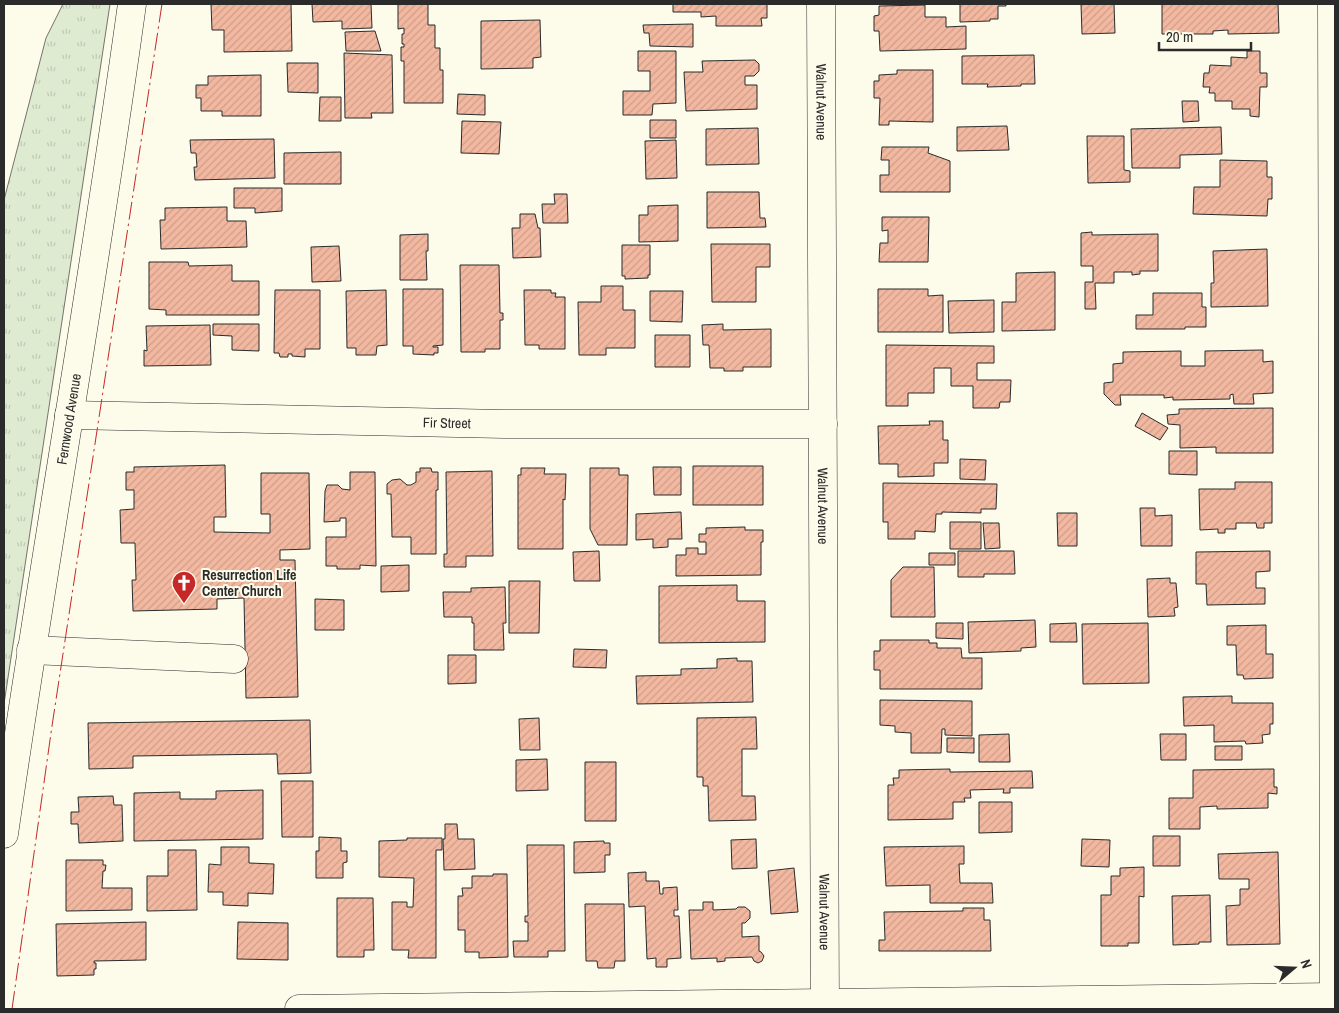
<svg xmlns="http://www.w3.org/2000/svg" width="1339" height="1013" font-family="'Archivo Narrow',sans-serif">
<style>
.park{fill:url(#park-tufts);stroke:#74746e}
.building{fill:url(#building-hatch);stroke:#2b2b2b}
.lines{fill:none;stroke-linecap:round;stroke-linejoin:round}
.minor-casing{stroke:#2b2b2b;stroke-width:29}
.minor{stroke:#fdfbea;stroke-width:28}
.power{stroke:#c62828;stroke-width:1;stroke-dasharray:18 4 2.5 4;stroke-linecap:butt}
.labels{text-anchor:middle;stroke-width:4;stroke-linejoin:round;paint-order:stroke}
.street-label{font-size:14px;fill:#2b2b2b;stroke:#fdfbea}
.poi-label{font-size:14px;font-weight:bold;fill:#2b2b2b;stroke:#fdfbea;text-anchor:start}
</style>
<defs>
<pattern id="park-tufts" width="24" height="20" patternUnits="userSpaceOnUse" patternTransform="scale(1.25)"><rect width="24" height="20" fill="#deebd1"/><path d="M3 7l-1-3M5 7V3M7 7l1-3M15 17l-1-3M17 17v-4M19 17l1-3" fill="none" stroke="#bfcab4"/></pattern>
<pattern id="building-hatch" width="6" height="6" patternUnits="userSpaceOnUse" patternTransform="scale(1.25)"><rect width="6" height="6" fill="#f2b8a0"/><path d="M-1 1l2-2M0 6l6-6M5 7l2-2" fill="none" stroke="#d09e8a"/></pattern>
</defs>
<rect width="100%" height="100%" fill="#fdfbea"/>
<path class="park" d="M63,4H110L4,704V200L46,38Z"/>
<path class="building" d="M211,4H291L292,51L224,52V30H212Z
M312,4H371L372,28L342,29V21L313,22Z
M398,4H428V25H435V48H440V70H443V103H404V61H401V47H404V44H402V34H404V28L398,29Z
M673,4H767V18H761L762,26H716V16L701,17V12H673Z
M960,4H1006V6H998V19H990V21L960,22Z
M1081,4H1114L1115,33L1082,34Z
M1162,4H1278L1279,33L1228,34V30L1213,31V34H1162Z
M925,5V17H946V27L966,26V49L880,51L879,31H874V16L879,15V6Z
M540,20L541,57L533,58V68L481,69V21Z
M693,24V47L650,46L649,33H644L643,25Z
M375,31L381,51H346L345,32Z
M638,51H676V103L653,104L652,115H623V91H650V71H638Z
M1247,51H1260V73H1267V87H1260L1259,117L1250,116V109H1232V101H1215V93H1209L1210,87H1203L1204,73H1209L1210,65L1231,66V57L1247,58Z
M344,53L392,55L393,113H371L372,118H345Z
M1034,55L1035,84H1021V86L987,87L988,84H962V56Z
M755,60L759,64V71L754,76H745V85H757V109L686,111L684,72H703L702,61Z
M287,63H318V93L288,92Z
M897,70H933V122L889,121V125H879L880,98H874V81H879V75L897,74Z
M261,75V116H222V111H201V98H196V85H208V76Z
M458,94L485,95V115L457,114Z
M320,97H341V121H319Z
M1182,101H1198L1199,121L1183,122Z
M650,120H676V138H650Z
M462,121L501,122L499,154L461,153Z
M1007,126L1009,150L957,151V127Z
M1221,127L1222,154L1180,155V168H1132L1131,129Z
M758,128L759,164L706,165V129Z
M1087,136H1124V170L1130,171V182L1088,183Z
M274,139L275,178L195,180L194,167H197L196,153H191L190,140Z
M676,140L677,178L646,179L645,141Z
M882,147H929L928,153L950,161V192H880V175H889V160H881Z
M341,152V184H284V153Z
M1220,160L1267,161V177H1272V199H1268L1267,216L1193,214L1194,187H1220Z
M234,188H282V211L255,213V208H234Z
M707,192H759L760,218H765L766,227L707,228Z
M554,194H567L568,223H543L542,204H555Z
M678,205V241L639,242V215H648V206Z
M227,207V221H246L247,247L161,249L160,220H165V208Z
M520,214H535L538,228H540L541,257L513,258L512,228H520Z
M882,217H929L928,262H879L880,243H888V230L882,231Z
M1092,232V235L1158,234V271H1140V274L1132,275V272H1114V283H1095L1096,309H1085V282H1093V266H1081V233Z
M428,234V251H426L427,280H400V235Z
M711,244H770V267H756V302H712Z
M622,245H650V275H648V278L625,279V276H622Z
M339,246L341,281L312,282L311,247Z
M1267,249L1268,306L1211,307V283H1214L1213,251Z
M149,262H188L189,266L232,265V281H259V315H166V310L149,309Z
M460,265H499L500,313H503V320H500V349H485V352H461Z
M1055,272V330L1002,331V302H1016V273Z
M601,286H623V310H635V348H606V355H579L578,302H601Z
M403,289H443V345L433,346V347H438V353H434V355L413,354V346H403Z
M878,289H928V296L943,295V332H878Z
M275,290H320V349H305V357L292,356V354H288V357H280L279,353H274Z
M386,290L387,345L377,346L376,355H356V348H347L346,291Z
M524,290H551V293H556L555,297H565V349H539V345H525Z
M650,291H683L682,322L650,321Z
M1153,293H1202V307H1206V327H1185V329H1136V315H1153Z
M994,300V332L949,333L948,301Z
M213,324H259V351L232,350V336L213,335Z
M723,324V330L771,329V367H743V371H724V368H710L709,345H703L702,325Z
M210,325L211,365L144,366V350L147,351L146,326Z
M655,335H690V367H655Z
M886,345L994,346V363H977V380H1011L1010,402H1000L999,408H973V386H951V368H934V393H908V406H886Z
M1263,350V362L1273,361V393L1253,394L1254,404H1234L1233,394L1230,395V399L1173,400V397L1164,398V395H1120L1121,405H1115L1104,394V383L1113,382V364L1123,363V352L1181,351V366H1205V351Z
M1273,408V453H1216V447L1180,448V425L1168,424L1167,415L1179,414V409Z
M1142,413L1168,428L1160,440L1135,426Z
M929,421H943V440H948V463H934V476L898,477V464H879L878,426L930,425Z
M1169,451H1197V475L1169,474Z
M960,459L986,460L985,480L960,479Z
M225,465L226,517H214V532L270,533V514H261V473H309L310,549L280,550V560H295L298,697L246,698L244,598L217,599V609L133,611L132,580H136L135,543H121L120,510L134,509V490H126V472H134V467Z
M693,466H763V505H693Z
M653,467H681V495H654Z
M420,468H431L432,472H438V490H436V554H411V537H392L391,494H387V484L392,480L400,479L407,485H411L416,482V472H420Z
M521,468H545L544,474H566L565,500L563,499V549H518V475H521Z
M590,468H619V475H628L627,545H598L590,529Z
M492,471L493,556H466V567H444V554H447L446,472Z
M350,472H375L376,566L360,565V569H337V566H326V537H346V518H340V521L324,522L325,491L327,485H338L342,489L350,490Z
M1235,482H1272V523H1264V528H1257L1256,523H1236V529H1225V533H1218V529L1200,530L1199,489H1235Z
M883,483L997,484L996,509H981V513L942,512V514H936L935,532L915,531V539H888V522H883Z
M1140,508H1155V516L1172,515V546H1141Z
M681,512L682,539H668V547L653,548V539L636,540V514Z
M1057,513H1077V546H1058Z
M950,522H981V549H950Z
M983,523H999L1000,548L985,549Z
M745,527V530H763V542H761V575L676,576V555H686V548H698V554H706V542H699V534H706V528Z
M599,551L600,581H574L573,552Z
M958,551H1014L1015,574H984V577H958Z
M1270,551V571L1256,572V588H1265V604L1207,605L1206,584H1196V552Z
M929,553H955V565H929Z
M409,565V591L381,592V566Z
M903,567H934L935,617H891V580Z
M1170,578V583H1176L1178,607L1174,608L1175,616L1148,617L1147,579Z
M509,581H540L539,633H509Z
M737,585V601H765V642L659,643V586Z
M505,587L506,623H503L504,650H474V623H472V617H444L443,592H471V588Z
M315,599L344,600V630H315Z
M1035,620L1036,647L1021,648V651L969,653L968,622Z
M936,623H963V639L936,638Z
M1076,623L1077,642H1050V624Z
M1148,623L1149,683L1083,684L1082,624Z
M1266,625V654H1273V678L1244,679L1243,675H1237L1236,645H1227V626Z
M880,640H929V643H937V648H961L962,658H982V689H880V670H874V651H880Z
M574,649L607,650L606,668L573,667Z
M448,655H476V683L448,684Z
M737,658V661H752L753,702L637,704L636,676L681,675V669L717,668V659Z
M1232,696V703H1273V724H1270V734L1262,735L1263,743L1246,744L1245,741L1214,742V725L1184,726L1183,697Z
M880,700L972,701V736L945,735V729H942L941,753H911V733L895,732V726L880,725Z
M756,717L757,749H742V796H755L756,820L709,821L708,786H703V777H697V718Z
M539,718L540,750H520L519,719Z
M310,720L311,773L278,774L277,754L133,756V768L89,769L88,723Z
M1009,734L1010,762H979V735Z
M1160,734H1186V760H1161Z
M947,738H974V753L947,752Z
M1215,746H1242V760H1215Z
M547,759L548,790L516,791V760Z
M585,762H616V821H585Z
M950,769V772L1032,771L1033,788H1010V793H1003L1004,789L970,790L971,798H964L965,802H953V819L888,820V785H894L893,778H899V770Z
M1274,769V787H1277V794L1268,793V808L1217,809V806L1200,807V829H1169V798H1193V770Z
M281,781H313V837H282Z
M263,790V839L134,841V793L180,792V799H216V791Z
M113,796L114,805H122L123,841L79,843L78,824H71V812H79L78,797Z
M979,802H1012V832L979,833Z
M445,824H457L458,839H474L475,869L444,870L443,839H445Z
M1153,836H1180V866H1153Z
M319,837L341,838V851H347V862L343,863V878H316V851H319Z
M407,838H442V850H436V958H408L409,950H392V902H407V907H413L414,878L379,877V841L407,840Z
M756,839L757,868L732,869L731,840Z
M1082,839L1110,840L1109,867L1081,866Z
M604,841V843H610V855H605V872L574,873V842Z
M527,845H564L565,951H548V957H514L513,941H528V922H525V916H528Z
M964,846V864H959L960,883H992L993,903H930V885L886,886L884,847Z
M221,847H249V863L274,864L273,894L248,893V906L223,905V892H208L209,864L221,865Z
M168,850H196L197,910L147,911V876H168Z
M1278,852L1280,944L1227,945L1226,906L1240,905V889H1249V879H1219L1218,854Z
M66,860H103V865H106L105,871H103L102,888H132V910L66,911Z
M1144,867V897L1139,896V943H1128V946H1101V895H1111V876H1120V868Z
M794,868L798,912L771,914L768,871Z
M646,872V881H659L660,894H663V888L677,887L678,910H674V916H679L681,958L667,959V967H656V958L647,959L645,906L629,907L628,873Z
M493,874H507L508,957L479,958V952H465V930H458V896H463L462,888H472V876H493Z
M1210,895L1211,942H1199V944L1173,945L1172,896Z
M337,898H373L374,950H364V957H337Z
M703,902H713V910L736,909L738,907H745L750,911V918L745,923H742V937L759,936V951L761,952L764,956L762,961L758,963L754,961L752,957L725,958V961L717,962V958L691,959L689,910H703Z
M585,904H624L625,961H615L614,968H598L597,961H586Z
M963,908H984V920H990L991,951H879V940H885L884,912L963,911Z
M146,922V960L94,961V963H96V969H94V975L57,976L56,924Z
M238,922L288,923V960L237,959Z"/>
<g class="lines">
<defs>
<g id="minor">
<path id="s1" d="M821,4L825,1009"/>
<path d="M1332,4L1334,1009"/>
<path id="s2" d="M69,415L504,424H823"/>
<path d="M31,650L234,659"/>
<path id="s3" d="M4,834C44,557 94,281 132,4"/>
<path d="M299,1009L1335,997"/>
</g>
</defs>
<use href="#minor" class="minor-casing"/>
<use href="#minor" class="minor"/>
<path class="power" d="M12,1009L52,726L162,4"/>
</g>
<defs>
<symbol id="church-pin" viewBox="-11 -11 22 30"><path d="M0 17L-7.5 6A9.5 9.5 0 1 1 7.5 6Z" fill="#c62828" stroke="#fdfbea"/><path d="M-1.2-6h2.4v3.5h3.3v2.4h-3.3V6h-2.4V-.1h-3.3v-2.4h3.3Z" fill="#fff"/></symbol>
</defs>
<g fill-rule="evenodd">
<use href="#church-pin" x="170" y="569" width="28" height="38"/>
</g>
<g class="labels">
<g class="street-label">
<text dy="5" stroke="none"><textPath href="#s1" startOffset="98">Walnut Avenue</textPath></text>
<text dy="5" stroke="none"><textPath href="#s3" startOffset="420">Fernwood Avenue</textPath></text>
<text dy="5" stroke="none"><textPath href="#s2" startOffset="378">Fir Street</textPath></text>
<text dy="5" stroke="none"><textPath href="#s1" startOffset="502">Walnut Avenue</textPath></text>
<text dy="5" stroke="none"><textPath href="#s1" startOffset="908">Walnut Avenue</textPath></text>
</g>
<g class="poi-label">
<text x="202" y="580">Resurrection Life<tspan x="202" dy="16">Center Church</tspan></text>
</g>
</g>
<rect width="1339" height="1013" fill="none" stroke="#2b2b2b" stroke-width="10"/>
<g transform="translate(1294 968) rotate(71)" stroke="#fdfbea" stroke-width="4" paint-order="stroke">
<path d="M0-4L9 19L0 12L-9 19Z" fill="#2b2b2b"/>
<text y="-8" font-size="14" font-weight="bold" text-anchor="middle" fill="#2b2b2b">N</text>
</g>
<path d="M1159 42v8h92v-8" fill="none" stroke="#2b2b2b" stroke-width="2.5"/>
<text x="1166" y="42" font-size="15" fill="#2b2b2b" stroke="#fdfbea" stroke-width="4" paint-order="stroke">20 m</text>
</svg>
